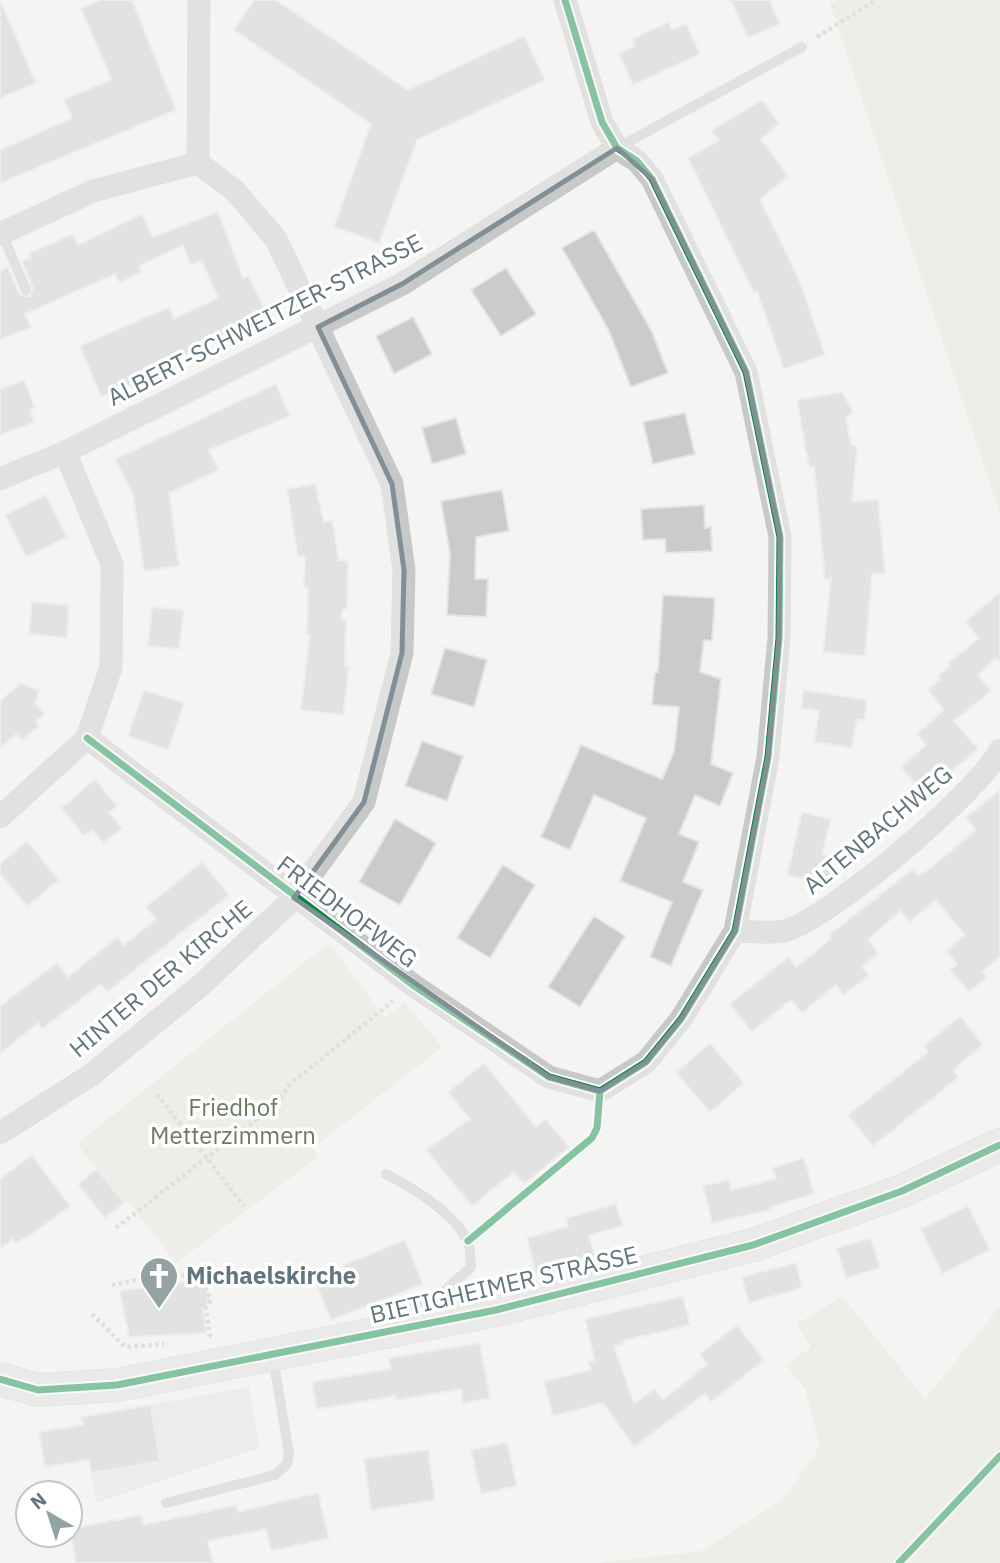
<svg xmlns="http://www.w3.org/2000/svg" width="1000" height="1563" font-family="'IBM Plex Sans',sans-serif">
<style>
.built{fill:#e3e5e3}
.green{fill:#e4e6e0}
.building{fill:#cacccc;stroke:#e4e4e2;stroke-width:2}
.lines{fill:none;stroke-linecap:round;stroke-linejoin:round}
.secondary-casing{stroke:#cfd0d0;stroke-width:34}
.path{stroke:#c5c6c7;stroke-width:4.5;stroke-dasharray:3.5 3.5;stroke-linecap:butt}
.lane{stroke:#c7c9c9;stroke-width:10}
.street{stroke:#c7c9c9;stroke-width:23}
.secondary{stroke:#dddede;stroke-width:32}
.cycleway-casing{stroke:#fff;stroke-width:11}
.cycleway{stroke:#00873e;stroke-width:7}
.marked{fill:none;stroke:#809096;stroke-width:5;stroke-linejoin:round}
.labels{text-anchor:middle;stroke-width:7;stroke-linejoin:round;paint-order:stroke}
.street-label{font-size:24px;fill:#61767d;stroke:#fff}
.park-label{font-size:24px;fill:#6c7a63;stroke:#fff}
.poi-label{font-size:24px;font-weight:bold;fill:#61767d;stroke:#fff;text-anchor:start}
</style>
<rect width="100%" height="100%" fill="#f4f4f3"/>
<path class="built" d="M249,1387L260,1448L96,1503L81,1417Z"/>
<path class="green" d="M837,0H1000V514L830,4Z
M329,943L385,1018L405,1002L442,1047L313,1148L319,1156L176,1263L128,1201L124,1203L77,1144Z
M842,1296L925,1399L1000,1306V1563H596L702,1551L785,1498L820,1446L805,1388L786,1365L811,1347L797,1324Z"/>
<path class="building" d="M0,0L36,83L0,98Z
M100,0H132L176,110L0,183V150L72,118L64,99L112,80L81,9Z
M254,0H276L408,90L524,36L545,80L417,140L379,243L334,227L371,124L234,30Z
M731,0H769L780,24L748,38Z
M669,22L672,30L686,24L700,54L633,85L619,54L635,46L632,39Z
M762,100L779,123L761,139L788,176L760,200L799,279L825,355L784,369L757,291L754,293L688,158L720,140L711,131Z
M218,212L243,278L249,276L267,314L188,354L131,378L134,383L101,397L80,346L169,307L174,319L218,298L202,261L191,265L183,245L139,266L141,272L120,283L115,274L25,314L31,327L0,340V271L8,267L19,294L30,297L33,288L22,261L31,258L29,253L73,234L78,245L142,214L153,237Z
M594,230L651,330L668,373L631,387L608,329L562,248Z
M506,268L536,314L501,336L471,290Z
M413,317L432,354L394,374L376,336Z
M24,380L35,408L30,410L34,422L0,435V389Z
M276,384L290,416L209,450L219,470L169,493L179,566L144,571L133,495L115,459Z
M842,392L853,411L846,419L851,444L857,447L852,502L878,499L885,573L872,574L865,656L823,652L831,578L825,579L814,467H809L797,400Z
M685,413L695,454L653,464L643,422Z
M456,418L466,454L432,464L422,428Z
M315,484L324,522L332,520L339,560L348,561L347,609H343L341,619L346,620L345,666H349L343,715L301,710L310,634H307L308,588H304L305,556L298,557L287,489Z
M502,490L509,531L476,537L475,579H488L486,617L447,615L450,554L441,501Z
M46,495L67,537L26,557L5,515Z
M704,505L705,528L711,527L712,551L666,553L665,539L643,540L641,509Z
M1000,592V662L996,658L978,675L991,691L954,721L978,749L924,795L901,767L926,745L917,734L944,710L928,690L941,679L938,676L950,666L948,663L979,638L965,622Z
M663,595L715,598L712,641L704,640L700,672L721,679L711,764L733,773L720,806L695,795L679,834L699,842L683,882L703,890L671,966L650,957L672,902L620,881L646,818L594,795L570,850L541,837L581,745L662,779L674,752L679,707L652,705L655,672H658Z
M32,602L69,605L67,638L29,634Z
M152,607L184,610L179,649L148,646Z
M445,648L487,660L474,707L431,694Z
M21,683L39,691L35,703L45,714L36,721L39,726L22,740L17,734L0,747V701Z
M144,690L184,703L168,750L128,736Z
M804,690L867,700L864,721L857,719L852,748L814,742L819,711L801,708Z
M422,741L463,756L447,801L405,786Z
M95,779L117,806L109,813L122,828L104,843L92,830L84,836L61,808Z
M1000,790V957L982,971L987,977L969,992L950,970L957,964L946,951L965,935L936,900L910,922L900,911L868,940L878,953L862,967L869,975L844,995L836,985L802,1013L791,1000L752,1032L730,1004L788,957L796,967L832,938L829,935L913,869L918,875L927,871L976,830L966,818Z
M802,812L831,819L822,855L836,858L830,885L787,875Z
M395,819L436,843L400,905L359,882Z
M27,841L59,880L27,906L0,874V864Z
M202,862L229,895L107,992L101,984L42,1029L38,1023L0,1054V1006L57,963L68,977L117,937L124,945L156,919L146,907Z
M503,865L535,885L490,958L457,938Z
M594,916L625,936L580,1007L548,987Z
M960,1016L983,1045L953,1070L959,1077L873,1146L848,1115L928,1052L924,1046Z
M710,1043L744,1083L710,1112L676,1073Z
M484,1063L536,1127L546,1119L569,1147L524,1184L514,1172L472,1206L426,1150L470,1119L448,1092Z
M32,1155L70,1206L35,1232L16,1243L13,1239L0,1249V1179Z
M804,1158L814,1194L770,1207L771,1210L712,1223L703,1186L729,1180L731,1190L776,1179L772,1168Z
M97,1169L124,1203L105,1218L78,1184Z
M616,1204L623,1226L589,1235L595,1257L536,1274L527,1238L568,1226L566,1218Z
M968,1206L990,1250L942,1274L921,1229Z
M871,1238L880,1268L846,1278L837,1248Z
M405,1240L423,1284L331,1320L316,1284L347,1272L344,1265Z
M796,1263L802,1288L749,1303L742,1277Z
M189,1281L204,1287L208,1293V1302L203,1309L206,1333L129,1337L120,1291Z
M683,1296L690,1325L622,1341L623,1343L614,1346L634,1404L654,1389L663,1400L707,1364L700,1354L737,1325L764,1360L711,1402L705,1394L634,1447L603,1403L553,1416L544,1381L591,1370L588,1362L595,1360L585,1319Z
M480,1343L490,1398L463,1403L461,1389L396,1400L395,1396L317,1409L312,1382L391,1369L389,1358Z
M151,1405L160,1461L91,1473L89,1460L45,1467L39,1432L83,1425L81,1417Z
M507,1442L517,1486L481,1494L471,1450Z
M428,1450L435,1500L371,1510L364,1459Z
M318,1493L329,1538L271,1551L266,1529L208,1541L213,1563H76L70,1529L141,1515L143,1525L236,1505L237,1512Z"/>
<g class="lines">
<defs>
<path id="secondary" d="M0,1379L38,1390L117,1385L496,1310L753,1245L902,1191L1000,1145"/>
</defs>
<use href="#secondary" class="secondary-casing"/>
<path class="path" d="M817,37L876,0
M157,1094L244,1206
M116,1228L279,1102L289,1085L393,1001
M112,1285C146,1279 198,1258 211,1300L206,1308L210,1336L206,1337
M92,1314L125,1347L164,1344"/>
<path class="lane" d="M617,148L802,47
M2,233L26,290
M370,1327L375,1318L441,1294L471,1267C470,1259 471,1247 467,1240C452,1211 413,1188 386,1174
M166,1503L275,1475L287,1464L289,1453L273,1358
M899,1563L1000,1456"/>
<path class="street" d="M198,163L199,0
M0,234L93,191L198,163L235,191L276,239L392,484L404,570L402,653L364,802L294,898L200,986L91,1075L0,1133
M0,479L65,452L402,284L617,148
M87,738L413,985L549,1077L600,1091L646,1062L681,1019L735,931L768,757L779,638L780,537L746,372L652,179L637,161L617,148L602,122L565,0
M0,817L87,738L111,667L112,564L65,452
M735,931C750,931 769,934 784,931C827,921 981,790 1000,750"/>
<use href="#secondary" class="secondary"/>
<defs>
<path id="cycleway" d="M565,0L602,122L617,148L637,161L652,179L746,372L780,537L779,638L768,757L735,931L681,1019L646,1062L600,1091
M87,738L413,985L549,1077L600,1091
M468,1241L592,1138L597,1128L600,1091
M0,1379L38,1390L117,1385L496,1310L753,1245L902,1191L1000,1145
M899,1563L1000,1456"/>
</defs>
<use href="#cycleway" class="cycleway-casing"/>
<use href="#cycleway" class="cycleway"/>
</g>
<path d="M0 0H1000V1563H0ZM617,148L652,179L746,372L780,537L779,638L768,757L735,931L681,1019L646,1062L600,1091L549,1077L294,898L364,802L402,653L404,570L392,484L318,327L402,284Z" fill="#f4f4f3" fill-opacity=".55" fill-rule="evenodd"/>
<path class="marked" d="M617,148L652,179L746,372L780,537L779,638L768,757L735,931L681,1019L646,1062L600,1091L549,1077L294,898L364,802L402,653L404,570L392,484L318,327L402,284Z"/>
<defs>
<symbol id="church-pin" viewBox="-11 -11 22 30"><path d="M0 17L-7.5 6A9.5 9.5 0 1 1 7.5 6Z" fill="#94a2a6" stroke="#fff"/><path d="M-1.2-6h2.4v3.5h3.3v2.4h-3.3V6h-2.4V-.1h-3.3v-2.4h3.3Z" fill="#fff"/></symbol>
</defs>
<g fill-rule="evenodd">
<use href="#church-pin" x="137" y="1254" width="44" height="60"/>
</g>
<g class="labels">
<g class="street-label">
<text transform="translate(265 320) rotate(-27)" y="8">ALBERT-SCHWEITZER-STRASSE</text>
<text transform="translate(878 830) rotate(-40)" y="8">ALTENBACHWEG</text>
<text transform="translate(347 912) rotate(37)" y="8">FRIEDHOFWEG</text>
<text transform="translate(161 979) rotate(-40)" y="8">HINTER DER KIRCHE</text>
<text transform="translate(504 1285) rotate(-13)" y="8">BIETIGHEIMER STRASSE</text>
</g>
<g class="park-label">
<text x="233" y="1116">Friedhof<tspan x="233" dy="28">Metterzimmern</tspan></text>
</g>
<g class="poi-label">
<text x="186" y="1284">Michaelskirche</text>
</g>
</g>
<g transform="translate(49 1514) rotate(321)"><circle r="33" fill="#ffffff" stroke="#c0c8cb" stroke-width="2"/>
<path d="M0-5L12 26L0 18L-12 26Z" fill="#94a2a6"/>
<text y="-10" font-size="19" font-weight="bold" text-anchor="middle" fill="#61767d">N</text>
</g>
</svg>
